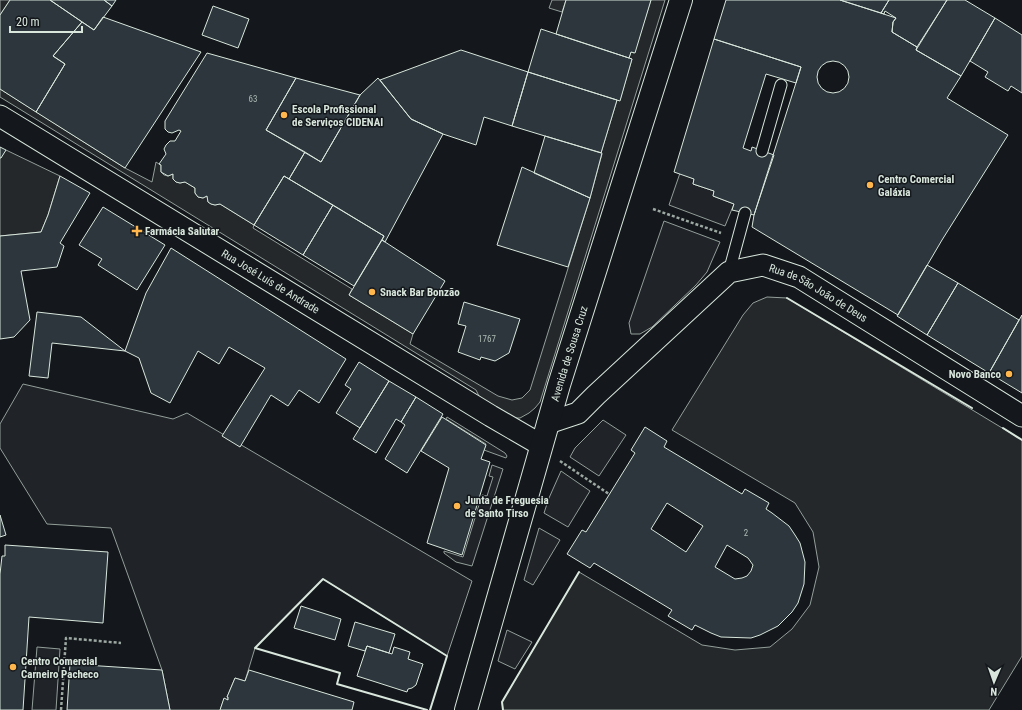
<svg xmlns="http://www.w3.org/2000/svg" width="1022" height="710" font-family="'Roboto Condensed',sans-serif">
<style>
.green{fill:#202428;stroke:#939e99}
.parking{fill:#24282b;stroke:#939e99}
.building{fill:#2c363c;stroke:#d8e6dc;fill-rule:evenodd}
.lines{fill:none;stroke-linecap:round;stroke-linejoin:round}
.service-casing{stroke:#d8e6dc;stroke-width:13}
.minor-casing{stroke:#d8e6dc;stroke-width:23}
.secondary-casing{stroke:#d8e6dc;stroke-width:24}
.path{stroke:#9da8a2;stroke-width:2.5;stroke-dasharray:3 2;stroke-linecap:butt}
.service{stroke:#14181c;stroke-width:11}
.minor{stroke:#14181c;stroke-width:21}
.secondary{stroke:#14181c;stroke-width:22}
.wall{stroke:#d8e6dc;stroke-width:2}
.poi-dot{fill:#ffb74d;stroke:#14181c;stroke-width:1.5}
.labels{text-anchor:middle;stroke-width:3;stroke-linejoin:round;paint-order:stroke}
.number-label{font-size:9px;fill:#adbab4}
.poi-label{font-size:11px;font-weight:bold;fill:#d8e6dc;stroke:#14181c;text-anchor:start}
.street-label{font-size:11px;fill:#d8e6dc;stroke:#14181c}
</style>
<rect width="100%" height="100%" fill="#14181c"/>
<path class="green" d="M680,173L694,179L693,184L714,191L713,196L734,204L725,226L669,205Z
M664,221L720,242L707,272L696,285L652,327L640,334H631L629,323Z
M23,384L173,419L187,413L472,581L447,656L323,579L255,648L245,681L235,678L227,697H228V700L224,699L220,710H170L162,670L111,528L47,524L0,448V424Z
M447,417L505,453L507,456L506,458L484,450L486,444L446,419Z
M603,420L626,435L599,476L570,457L575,448Z
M492,465L503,469L472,566L456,562L444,553V551L463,557L482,495L487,496L493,477L489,476Z
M561,471L590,491L568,527L544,513L549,498Z
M539,528L560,540L533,585L524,580Z
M507,630L532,642L515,669L498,661Z
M37,647L60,649L56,710H32Z"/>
<path class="parking" d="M0,0H10L0,15Z
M552,0H566L562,12L549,8Z
M651,0H665L540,402L535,408L529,413L520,418H508L484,406L476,390L0,97V89L125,168L152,182L156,162L159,164L161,165V172L164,175L168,176L173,174V179L176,182L180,183L185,182L195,188V193L198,197L203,198L207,196L208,202L211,204L215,205L220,204L254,225L253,228L352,289L349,295L413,334L410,344L498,396L512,400L522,398L530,390L590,198L602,154L601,153L617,100H620L632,59L629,58L631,52L634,53Z
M6,150L60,176L48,215L41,232L0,236V158Z
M767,297L787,298L1022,440V656L989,710H503L502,702L579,572L702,645L735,650L770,647L792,629L810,605L819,567L813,532L795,503L672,430L743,315L753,303Z"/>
<path class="building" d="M10,0H50L82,22L53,56L65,64L36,112L0,89V15Z
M50,0H104L112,6L94,30Z
M104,0H116L112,6Z
M566,0H651L635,53L631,52L629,58L556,34Z
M726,0H840L896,18L893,22L892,32L917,47L916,50L961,76L947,98L1008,135L942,240L898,315L752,227L754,215L801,67L714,39Z
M840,0H889L881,13Z
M889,0H947L917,47L892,32L893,22L896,18L885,11L884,14L881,13Z
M947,0H965L995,18L961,76L916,50Z
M213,6L249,19L238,48L202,35Z
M103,17L201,52L125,168L36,112L65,64L53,56L82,22L94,30Z
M995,18L1022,35V93L1011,86L1008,91L985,77L988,72L970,61Z
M541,29L632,59L620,101L528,72Z
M714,39L801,67L796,83L766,74L743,148L751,151L752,147L774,155L754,215L732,210L734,204L713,196L714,191L693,184L694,179L674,172Z
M461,50L528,72L512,126L484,117L476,145L443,134L411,119L380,80Z
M207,53L296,78L266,130L305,152L289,179L284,176L254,225L220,204L215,205L211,204L208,202L207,196L203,198L198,197L195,193V188L185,182L180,183L176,182L173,179V174L168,176L161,172V165L159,164L166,154L164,149L166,145L170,141H175L181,131L179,130L172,133L168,132L165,129V121Z
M817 77a16 16 0 1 1 32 0a16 16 0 1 1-32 0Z
M528,72L617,100L601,153L512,126Z
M296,78L360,95L321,162L266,130Z
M378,78L411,119L443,134L385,242L382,240L384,236L289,179L305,152L321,162L360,95Z
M545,136L602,153L590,198L534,173Z
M0,147L6,150L1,158H0Z
M522,167L590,198L568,267L497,245Z
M60,176L90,193L60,243L64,246L57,267L21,271L30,320L14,337L0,339V236L41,232L48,215Z
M284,176L333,205L303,255L254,225Z
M333,205L384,236L354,286L303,255Z
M103,207L165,245L137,290L98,265L102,259L79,245Z
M382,240L445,281L413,334L349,295Z
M171,248L346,359L319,403L299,390L288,406L271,395L240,447L222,436L265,368L229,347L219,364L198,351L170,403L151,393L139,358L125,351L146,293Z
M927,265L958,283L927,335L897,316Z
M958,283L1019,320L989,373L927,335Z
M464,302L520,319L509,353L495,361L481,357L480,360L458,352L466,326L458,324Z
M37,312L81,317L125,351L52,343L48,378L29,376Z
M1022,315V393L989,373Z
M359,362L389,381L360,428L336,413L351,389L345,385Z
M389,381L416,397L401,422L396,419L376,453L353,439Z
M416,397L443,414L407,473L385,459L405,425L401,422Z
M442,417L486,445L481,459L490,462L462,555L427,543L449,468L421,451Z
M645,427L667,441L664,447L742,494L745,489L769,503L766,509L772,513L789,526L795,535L800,543L805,562L804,584L798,603L792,612L778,626L760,635L751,638L721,637L711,633L695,625L692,630L668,616L672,610L594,563L590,568L567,554L582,530L586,532L635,453L631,450ZM667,503L703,526L686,552L651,529ZM727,545L748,558L753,565L751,571L747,576L742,578L735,579L715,567Z
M0,515L6,535L0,537Z
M5,545L108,552L103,623L29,617L23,710H0V574L2,556H5Z
M301,606L341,619L335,640L294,628Z
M355,622L395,634L389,653L367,646L365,651L348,646Z
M367,646L392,654L394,647L410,652L408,659L423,664L416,685L412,688L408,689L407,692L357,676Z
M70,664L162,670L170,710H67Z
M249,670L354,702L352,710H220L224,698L228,700V697H227L235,678L245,681Z"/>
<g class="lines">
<defs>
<path id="service" d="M762,151L781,85
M729,272L745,213"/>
<g id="minor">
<path id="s1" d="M0,116L491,416L541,445"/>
<path id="s2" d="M548,423L578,413L596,395L729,272L763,265L799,277L1022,416"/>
</g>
<g id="secondary">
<path id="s3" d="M466,710L559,385L681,0"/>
</g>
</defs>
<use href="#service" class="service-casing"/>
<use href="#minor" class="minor-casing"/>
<use href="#secondary" class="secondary-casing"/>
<path class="path" d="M653,209L721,233
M560,461L609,494
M61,710L66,638L121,643"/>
<use href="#service" class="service"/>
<use href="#minor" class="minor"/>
<use href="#secondary" class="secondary"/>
<path class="wall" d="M787,298L972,408
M1003,428L1022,440
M427,710L337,684L340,673L255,648L323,579L447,656L430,710
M503,710L502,702L579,572"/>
</g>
<g class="poi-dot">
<circle cx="284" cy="115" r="4"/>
<circle cx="870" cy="185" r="4"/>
<path d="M135 225h4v4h4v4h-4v4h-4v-4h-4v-4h4z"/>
<circle cx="372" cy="292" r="4"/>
<circle cx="1009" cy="374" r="4"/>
<circle cx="457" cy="506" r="4"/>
<circle cx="13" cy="667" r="4"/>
</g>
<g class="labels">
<g class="number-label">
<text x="253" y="102">63</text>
<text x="487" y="342">1767</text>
<text x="746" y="536">2</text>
</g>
<g class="poi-label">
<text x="292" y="113">Escola Profissional<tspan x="292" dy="13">de Serviços CIDENAI</tspan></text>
<text x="878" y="183">Centro Comercial<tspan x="878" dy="13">Galáxia</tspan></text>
<text x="145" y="235">Farmácia Salutar</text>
<text x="380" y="296">Snack Bar Bonzão</text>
<text x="1001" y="378" text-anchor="end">Novo Banco</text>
<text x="465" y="504">Junta de Freguesia<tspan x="465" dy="13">de Santo Tirso</tspan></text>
<text x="21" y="665">Centro Comercial<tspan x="21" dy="13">Carneiro Pacheco</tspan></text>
</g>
<g class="street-label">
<text dy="4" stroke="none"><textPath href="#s1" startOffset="317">Rua José Luís de Andrade</textPath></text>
<text dy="4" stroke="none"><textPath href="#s2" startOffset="335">Rua de São João de Deus</textPath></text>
<text dy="4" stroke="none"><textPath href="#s3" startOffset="371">Avenida de Sousa Cruz</textPath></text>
</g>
</g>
<g transform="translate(994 682) rotate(182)" stroke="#14181c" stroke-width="3" paint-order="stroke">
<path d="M0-3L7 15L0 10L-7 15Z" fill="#d8e6dc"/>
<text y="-6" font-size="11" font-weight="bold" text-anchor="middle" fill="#d8e6dc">N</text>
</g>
<path d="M10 26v6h72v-6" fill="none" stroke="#d8e6dc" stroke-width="2"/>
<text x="16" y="26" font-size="12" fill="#d8e6dc" stroke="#14181c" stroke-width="3" paint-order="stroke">20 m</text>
</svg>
